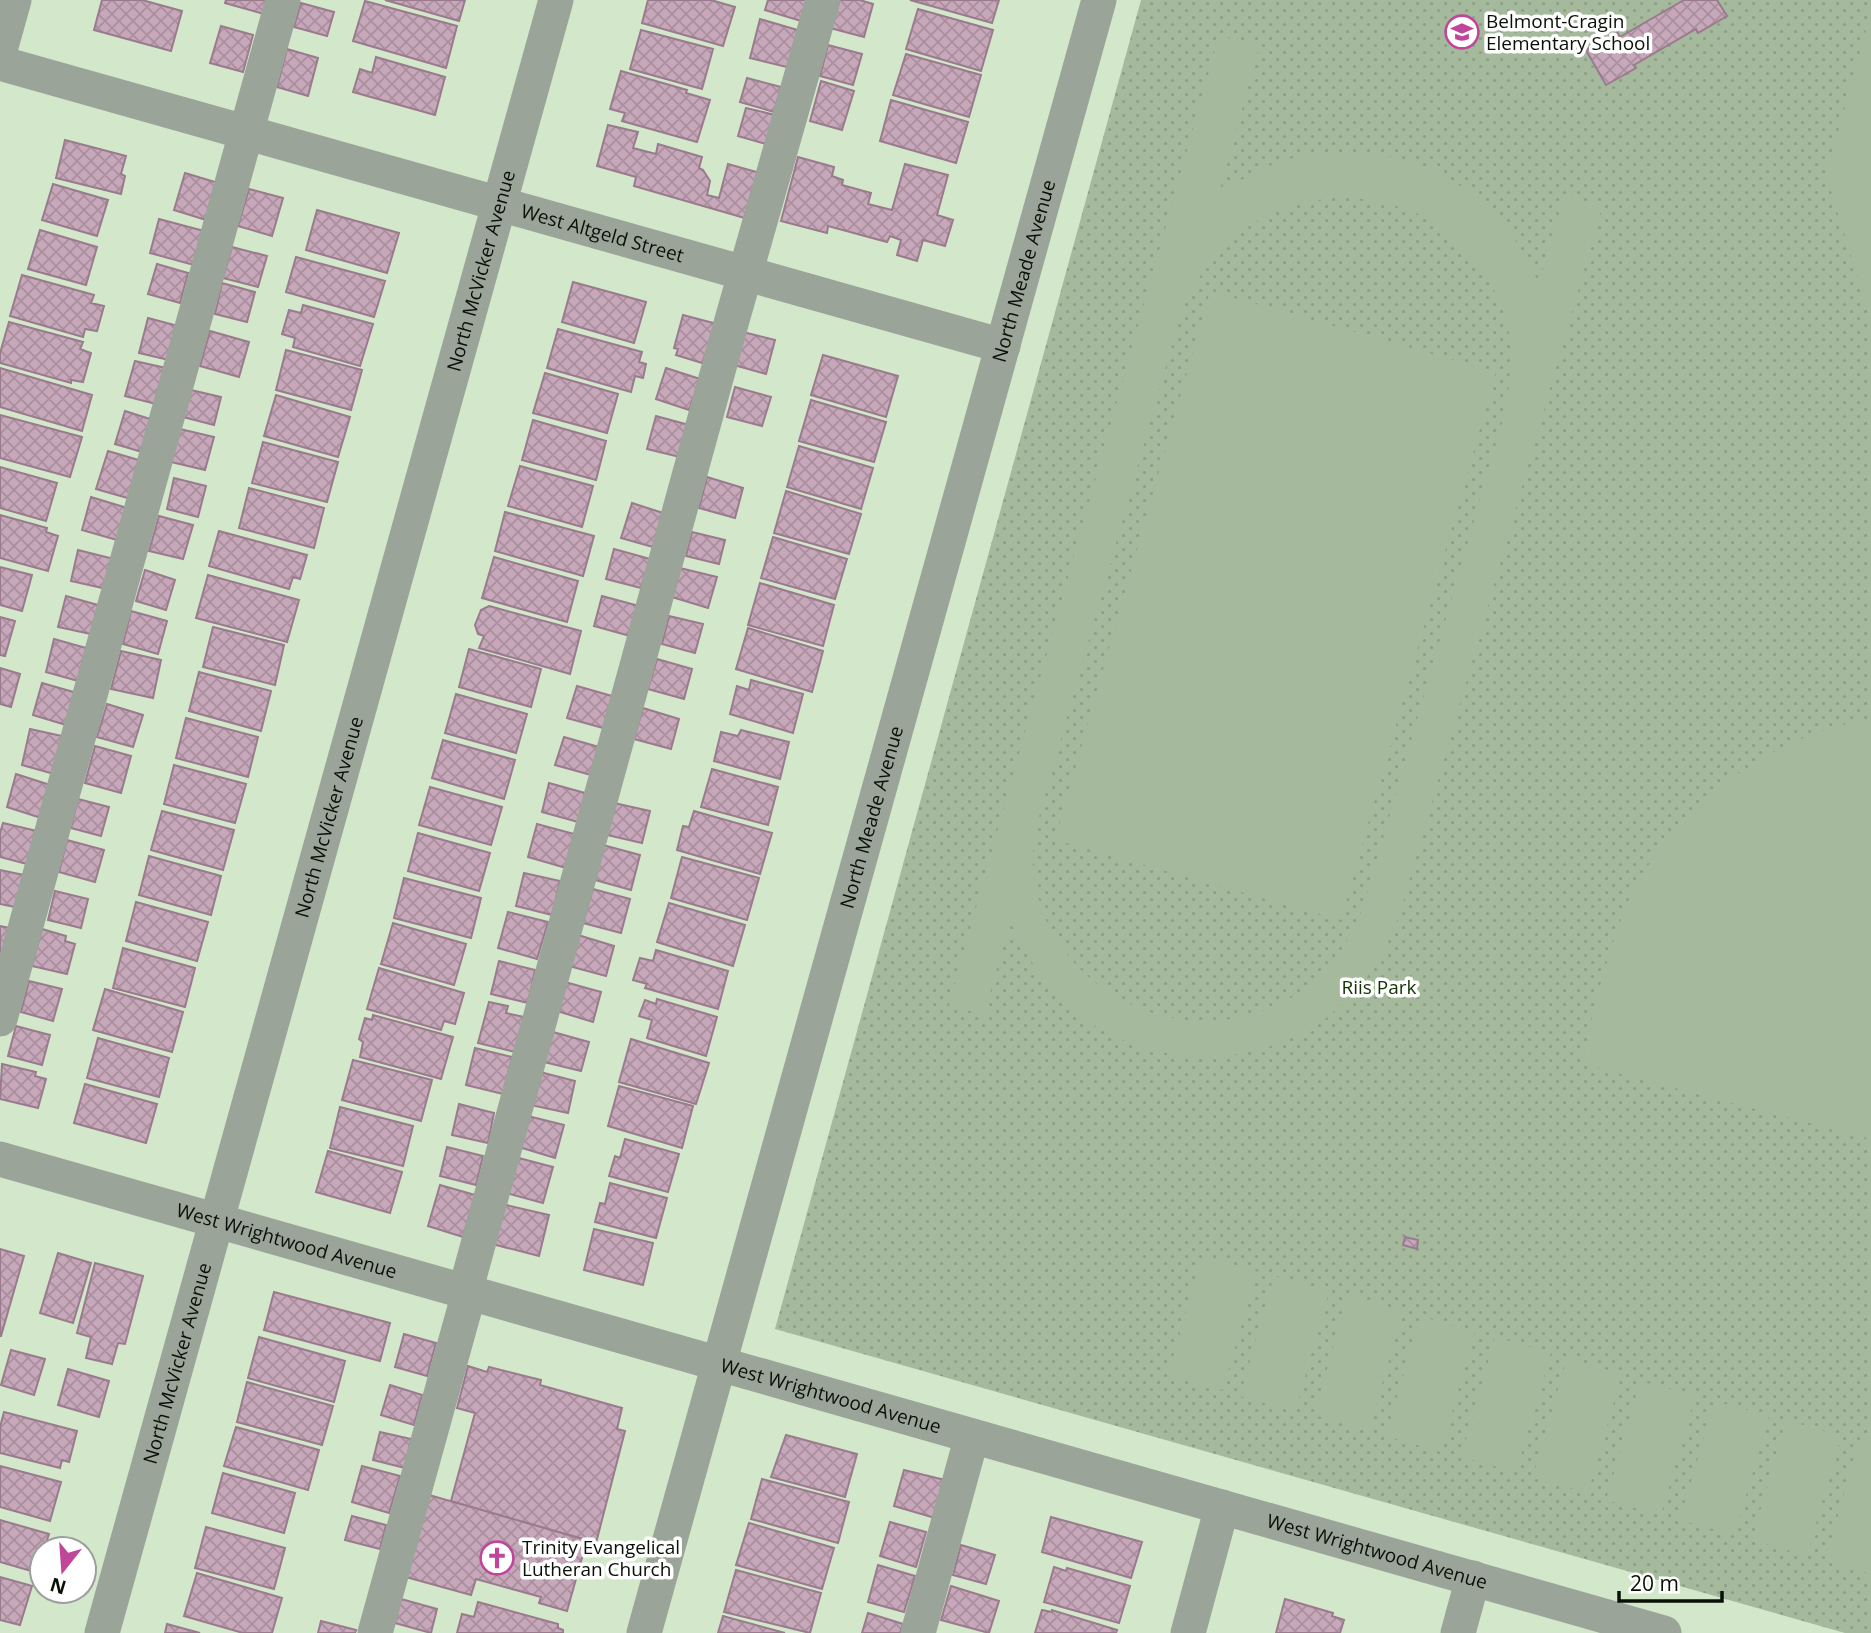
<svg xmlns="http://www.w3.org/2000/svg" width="1871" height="1633" font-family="'Open Sans',sans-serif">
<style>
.grass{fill:url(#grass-dots)}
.garden{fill:#a5ba9d;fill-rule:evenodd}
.building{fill:url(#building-cross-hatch);stroke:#9a7b8d;stroke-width:2}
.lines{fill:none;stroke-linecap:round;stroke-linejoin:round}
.minor{stroke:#9ba498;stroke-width:35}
.labels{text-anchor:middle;stroke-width:7;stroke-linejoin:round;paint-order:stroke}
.poi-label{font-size:19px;fill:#091007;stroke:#fff;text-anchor:start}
.street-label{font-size:19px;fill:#091007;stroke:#fff}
.park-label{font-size:19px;fill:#133203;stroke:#fff}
</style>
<defs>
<pattern id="grass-dots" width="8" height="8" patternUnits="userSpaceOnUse" patternTransform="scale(1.75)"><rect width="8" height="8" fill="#a5ba9d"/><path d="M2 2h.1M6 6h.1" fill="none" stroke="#8d9f86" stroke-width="1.8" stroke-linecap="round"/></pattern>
<pattern id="building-cross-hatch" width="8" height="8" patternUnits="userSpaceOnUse" patternTransform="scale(1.75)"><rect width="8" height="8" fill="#c7a7ba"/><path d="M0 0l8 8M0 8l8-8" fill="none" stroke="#aa8f9e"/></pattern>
</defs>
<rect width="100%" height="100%" fill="#d3e8cb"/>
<path class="grass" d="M1141,0H1871V1633H1845L775,1329Z"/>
<path class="garden" d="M1871,12V310L1865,301L1826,175Z
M1219,35L1259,47L1219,194C1240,180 1261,167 1286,160C1365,138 1455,162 1507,228C1520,245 1529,264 1539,283L1564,196L1602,207L1401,910C1388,949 1368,984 1335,1011C1258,1075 1135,1071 1063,1001C1039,978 1025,951 1010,922L984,1015L949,1005ZM1342,197C1368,199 1392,203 1416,213C1462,234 1504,288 1510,339C1512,362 1509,386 1506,409L1364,905C1353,933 1339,959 1316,980C1300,995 1277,1006 1256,1013C1155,1046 1040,974 1033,866C1032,848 1036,831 1040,813L1181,313C1212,240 1263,203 1342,197Z
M1210,291L1496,372L1341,920L1055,840Z
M1871,719V1139L1582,1064C1595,1003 1609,942 1635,886C1639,876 1647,868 1653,859C1660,849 1666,838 1674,829C1725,774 1797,730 1871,719Z
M1202,1256L1257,1271L1223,1390L1168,1375Z
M1274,1276L1329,1292L1295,1412L1240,1396Z
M1348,1295L1403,1311L1369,1431L1314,1415Z
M1420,1316L1475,1332L1441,1452L1386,1436Z
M1495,1337L1551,1353L1516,1472L1461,1457Z
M1567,1358L1622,1374L1588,1493L1533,1477Z
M1640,1381L1695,1396L1661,1515L1606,1500Z
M1714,1401L1769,1416L1735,1535L1680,1520Z
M1786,1420L1841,1436L1807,1556L1752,1540Z
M1859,1441L1871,1445V1574L1825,1561Z"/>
<path class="building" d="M102,0H142L182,11L171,51L94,30Z
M226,0H268L264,14L225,3Z
M385,0H465L459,21Z
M648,0H711L735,7L723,46L642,23Z
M768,0H807L801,21L765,10Z
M838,0H860L873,4L864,37L830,28Z
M910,0H999L992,23Z
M1684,0H1717L1727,16L1698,33L1696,29L1634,65L1636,68L1606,85L1586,50L1617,32L1620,37Z
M365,1L457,26L446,68L353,41Z
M301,3L334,12L327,36L294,27Z
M918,9L993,30L981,71L906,49Z
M760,19L801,31L791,68L750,58Z
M221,26L253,35L243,72L210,63Z
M641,30L713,49L702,89L630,69Z
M828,45L862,54L853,85L820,76Z
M287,49L318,58L308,96L277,87Z
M906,54L981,75L969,117L893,95Z
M376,57L445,77L435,115L353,92L360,69L372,73Z
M621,71L687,90L686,93L710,100L697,142L622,121L625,113L610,109Z
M747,78L781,87L774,112L740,102Z
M821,81L854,91L842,130L810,121Z
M891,100L968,122L956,163L880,141Z
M746,108L775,115L766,144L738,136Z
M608,125L638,132L633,148L656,154L658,144L702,157L699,168L703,170L710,181L707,195L719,198L728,164L760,173L748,219L634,186L636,177L597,166Z
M65,140L126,156L121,174L125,176L121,194L56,178Z
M798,157L834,167L832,176L843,180L842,185L871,193L868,204L892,210L905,164L948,175L937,215L953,220L945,246L923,240L917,261L897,255L901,240L890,236L887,242L828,226L827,233L781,221Z
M185,173L218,183L206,220L174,210Z
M53,184L108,200L97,236L42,220Z
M249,189L283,198L272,236L238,226Z
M317,210L399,233L387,273L306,250Z
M159,219L204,231L194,265L150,253Z
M40,230L97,247L86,285L28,269Z
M232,247L267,256L258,287L223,278Z
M296,257L385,281L374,317L286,292Z
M157,264L188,273L180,303L148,294Z
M22,275L94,295L91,303L104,306L97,331L85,329L83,337L10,316Z
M573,282L646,302L634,343L562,322Z
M222,283L255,292L247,322L215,314Z
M303,305L373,324L360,366L293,347L295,338L282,334L289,310L301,313Z
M683,315L717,324L702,363L676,355L678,349L674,348Z
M148,318L178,326L169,360L139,353Z
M9,322L83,342L80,349L91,353L83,382L71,380V383L0,363V353Z
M558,329L642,352L639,362L646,364L643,378L635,376L631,392L547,368Z
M210,331L249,342L239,377L200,366Z
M743,332L775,340L766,374L734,365Z
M286,350L362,370L351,410L276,390Z
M823,355L898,376L886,417L811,395Z
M135,361L166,368L156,404L125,396Z
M0,368L92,395L82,431L0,407Z
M666,368L700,379L689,410L656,399Z
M545,373L618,394L607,433L533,413Z
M735,387L771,397L762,426L727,417Z
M191,390L221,397L214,425L183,417Z
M276,395L350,417L338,457L264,436Z
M811,400L886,422L874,462L799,441Z
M125,411L153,420L142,452L115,444Z
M0,415L82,437L70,477L0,458Z
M656,416L689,425L680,457L647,449Z
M533,420L606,441L596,480L522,460Z
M180,429L214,437L205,470L171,462Z
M263,442L338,462L327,502L252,483Z
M799,446L873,468L861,509L787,487Z
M108,451L142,461L131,499L96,489Z
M520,466L593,486L582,527L508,506Z
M0,467L57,483L46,521L0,508Z
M707,477L743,488L735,518L699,508Z
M174,478L206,486L198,517L167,509Z
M249,488L324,508L314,548L239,528Z
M786,491L861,514L849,554L774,533Z
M91,497L127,508L117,540L82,530Z
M632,503L663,513L653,547L621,538Z
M505,512L594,536L583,576L495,551Z
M0,515L47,528L46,532L58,536L48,571L0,558Z
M159,516L193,525L183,559L149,551Z
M219,531L307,555L300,579L293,577L289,589L209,566Z
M692,532L725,540L719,564L686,556Z
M773,537L847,559L835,599L761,578Z
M614,549L650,559L641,588L606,579Z
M78,550L114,559L107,589L71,581Z
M494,557L578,581L567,622L482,598Z
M0,567L32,575L22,611L0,605Z
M680,568L717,577L708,608L672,597Z
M145,570L175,580L166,610L136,601Z
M208,575L299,600L287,642L196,618Z
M760,583L834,605L823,646L748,625Z
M66,596L98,605L91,634L58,627Z
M602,596L639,606L630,636L594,626Z
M489,606L581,631L570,674L479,648L484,636L478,634L475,625L481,610Z
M131,611L167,621L158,654L123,644Z
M669,616L703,624L695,653L662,644Z
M0,617L15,621L5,656L0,655Z
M213,627L284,645L275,685L203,667Z
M748,628L823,651L812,692L736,669Z
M54,639L86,648L78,681L46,672Z
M469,649L541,669L531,707L459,687Z
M121,651L161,660L153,698L111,689Z
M657,659L692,669L684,699L648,689Z
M0,668L20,674L11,707L0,704Z
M199,672L271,691L261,731L189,711Z
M751,680L803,694L793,733L730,714L737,686L749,690Z
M42,683L77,693L66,725L33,715Z
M577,686L612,696L603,728L567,718Z
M456,694L527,714L516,753L445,733Z
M107,704L143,715L133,747L97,737Z
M643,708L679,719L671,749L634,739Z
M186,718L258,737L248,777L176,758Z
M30,729L62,736L54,774L22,765Z
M741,730L789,742L780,779L714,761L721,732L738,736Z
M564,737L599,747L591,775L555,765Z
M443,740L515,760L504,799L432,778Z
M95,746L131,756L121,793L85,783Z
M174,765L246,784L235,823L164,804Z
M712,769L778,787L768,825L701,807Z
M16,774L50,785L41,818L7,807Z
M549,783L585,793L578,822L542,812Z
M430,787L502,807L491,845L419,825Z
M78,799L109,807L101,836L71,828Z
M614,803L650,811L642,843L607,835Z
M162,811L234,830L223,870L151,850Z
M694,811L772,833L760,874L677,850L683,826L689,827Z
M3,823L37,831L27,864L0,857V833Z
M537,824L574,834L566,868L528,857Z
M418,833L490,853L479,891L408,871Z
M67,840L104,850L95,882L59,872Z
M603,845L640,855L631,890L595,880Z
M149,856L221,876L211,915L139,895Z
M682,857L759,878L747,920L671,898Z
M0,870L24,875L15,907L0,904Z
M524,873L560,881L552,915L516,906Z
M404,878L481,898L471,938L394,918Z
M593,889L630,899L621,933L583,923Z
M55,891L88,899L81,928L48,920Z
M136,902L208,922L197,961L126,941Z
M669,903L745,925L733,966L657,942Z
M508,912L548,922L537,959L498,948Z
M393,923L466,944L454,985L381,964Z
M0,926L10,928L2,953H0Z
M42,929L66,936L65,941L75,944L67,974L32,966Z
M578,935L614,946L606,976L569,966Z
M123,948L195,968L185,1007L113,988Z
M656,950L728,971L718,1009L645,988L647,984L633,980L640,958L653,961Z
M499,961L535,970L528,1003L491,994Z
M379,968L464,993L455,1024L444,1021L441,1030L367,1009Z
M29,981L62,989L53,1021L21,1012Z
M565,982L601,992L593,1022L557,1011Z
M105,989L183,1012L172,1052L93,1030Z
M657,999L717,1017L706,1056L647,1038L652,1020L639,1016L645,1000L656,1004Z
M489,1002L508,1006L506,1013L524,1017L515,1052L478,1043Z
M373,1015L453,1037L441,1079L360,1057L363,1042L359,1039L365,1018L372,1020Z
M16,1026L50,1035L42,1065L8,1056Z
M553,1032L589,1042L581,1071L544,1062Z
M98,1038L169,1058L159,1097L87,1078Z
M631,1039L709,1063L696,1104L619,1082Z
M475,1048L512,1057L503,1094L466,1085Z
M353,1060L432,1080L421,1121L342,1100Z
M2,1064L36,1072L35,1076L46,1079L38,1108L0,1099Z
M540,1072L575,1081L568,1113L531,1105Z
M85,1084L157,1104L146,1143L74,1123Z
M619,1086L693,1106L682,1148L608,1126Z
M459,1104L494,1113L488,1143L452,1135Z
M340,1107L413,1126L403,1166L330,1148Z
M528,1116L564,1125L555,1158L519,1147Z
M625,1139L679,1154L668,1192L609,1176L615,1156L620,1158Z
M447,1147L483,1156L476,1185L440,1176Z
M328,1151L402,1172L390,1213L316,1192Z
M515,1157L553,1167L543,1203L506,1193Z
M610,1183L667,1198L656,1238L595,1222L600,1203L605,1204Z
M440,1185L475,1195L463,1237L428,1226Z
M502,1204L549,1215L539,1256L492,1244Z
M594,1229L653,1243L643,1285L584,1270Z
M1405,1237L1418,1240L1417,1249L1403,1245Z
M0,1249L24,1256L1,1336H0Z
M58,1253L91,1263L73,1323L40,1313Z
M95,1263L143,1276L125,1344L118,1343L112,1364L86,1358L91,1337L77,1333Z
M274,1292L390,1323L380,1361L264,1330Z
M404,1334L436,1343L427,1376L395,1367Z
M259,1337L345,1361L334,1402L248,1378Z
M11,1350L45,1359L34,1395L1,1385Z
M468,1366L487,1372L489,1367L541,1380L540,1385L622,1408L617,1429L625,1431L596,1543L451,1501L475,1413L457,1408Z
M68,1369L109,1381L99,1417L58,1405Z
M247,1382L333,1406L322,1445L237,1422Z
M390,1385L422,1395L414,1425L381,1415Z
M4,1412L77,1431L69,1462L62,1460L60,1468L0,1453V1427Z
M236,1427L319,1450L308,1490L224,1466Z
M380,1432L411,1439L405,1468L373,1460Z
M786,1435L857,1454L845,1497L771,1477Z
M0,1466L61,1482L50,1521L0,1507Z
M362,1466L400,1476L389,1513L352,1502Z
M904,1470L945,1480L935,1518L894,1506Z
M223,1473L295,1493L284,1533L212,1513Z
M762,1479L849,1502L838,1543L751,1519Z
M429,1495L587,1540L567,1611L539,1603L541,1597L476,1579L471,1595L406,1577Z
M352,1516L386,1525L380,1549L345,1540Z
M1051,1517L1142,1542L1131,1578L1042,1552Z
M0,1520L49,1534L44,1549H42L38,1573L0,1562Z
M890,1522L926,1532L916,1567L880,1556Z
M749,1523L834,1548L822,1589L736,1565Z
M206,1527L285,1548L274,1589L195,1568Z
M961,1545L995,1555L986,1584L953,1575Z
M878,1565L915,1576L904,1612L868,1602Z
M1054,1567L1066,1571L1067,1568L1130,1586L1119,1623L1044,1602Z
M736,1570L821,1593L810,1633L724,1612Z
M197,1573L282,1598L272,1633H243L184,1616Z
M0,1577L32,1586L20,1625L0,1620Z
M951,1586L999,1601L989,1633L941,1620Z
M401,1599L437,1609L431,1633L395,1623Z
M1285,1599L1333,1613L1332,1616L1344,1620L1340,1633H1276Z
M478,1602L558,1624V1628L563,1630V1633H457L462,1614L474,1617Z
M1042,1610L1052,1612V1610L1117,1630L1116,1633H1035Z
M868,1613L903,1624L900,1633H862Z
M723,1616L785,1633H718Z
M321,1621L356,1630L355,1633H318Z
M167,1624L200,1633H165Z"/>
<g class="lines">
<g class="minor">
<path d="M0,50L14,0"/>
<path id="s1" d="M0,63L1003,346"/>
<path d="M0,1019L283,0"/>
<path id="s2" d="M0,1159L1664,1633"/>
<path d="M465,1292L732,320L823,0"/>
<path id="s3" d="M102,1633L556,0"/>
<path d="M375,1633L469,1293"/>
<path id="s4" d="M644,1633L1099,0"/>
<path d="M918,1633L972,1436"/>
<path d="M1188,1633L1222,1507"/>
<path d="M1458,1633L1473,1578"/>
</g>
</g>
<defs>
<symbol id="school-ring" viewBox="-11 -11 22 22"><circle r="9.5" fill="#fff" stroke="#c04699" stroke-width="1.5"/><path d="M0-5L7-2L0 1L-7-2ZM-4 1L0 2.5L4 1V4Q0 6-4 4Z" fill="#c04699"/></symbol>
<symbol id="church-ring" viewBox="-11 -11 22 22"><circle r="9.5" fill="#fff" stroke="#c04699" stroke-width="1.5"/><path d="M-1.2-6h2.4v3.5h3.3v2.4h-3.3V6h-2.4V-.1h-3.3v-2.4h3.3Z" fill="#c04699"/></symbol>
</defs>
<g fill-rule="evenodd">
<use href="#school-ring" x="1443" y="13" width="38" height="38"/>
<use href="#church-ring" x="478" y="1539" width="38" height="38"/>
</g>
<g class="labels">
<g class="poi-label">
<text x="1486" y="28">Belmont-Cragin<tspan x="1486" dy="22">Elementary School</tspan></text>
<text x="522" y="1554">Trinity Evangelical<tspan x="522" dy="22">Lutheran Church</tspan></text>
</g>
<g class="street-label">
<text dy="7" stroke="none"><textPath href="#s1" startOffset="626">West Altgeld Street</textPath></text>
<text dy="7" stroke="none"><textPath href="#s3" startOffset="1414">North McVicker Avenue</textPath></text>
<text dy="7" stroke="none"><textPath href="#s4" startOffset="1414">North Meade Avenue</textPath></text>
<text dy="7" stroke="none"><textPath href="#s3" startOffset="847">North McVicker Avenue</textPath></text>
<text dy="7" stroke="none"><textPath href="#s4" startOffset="847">North Meade Avenue</textPath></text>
<text dy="7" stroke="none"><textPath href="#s2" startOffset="298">West Wrightwood Avenue</textPath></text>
<text dy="7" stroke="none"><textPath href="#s3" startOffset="280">North McVicker Avenue</textPath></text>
<text dy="7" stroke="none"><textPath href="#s2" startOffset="864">West Wrightwood Avenue</textPath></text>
<text dy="7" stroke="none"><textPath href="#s2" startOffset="1432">West Wrightwood Avenue</textPath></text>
</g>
<g class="park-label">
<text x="1379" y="994">Riis Park</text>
</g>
</g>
<g transform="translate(63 1570) rotate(197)"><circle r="33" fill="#ffffff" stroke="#9d9f9c" stroke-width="2"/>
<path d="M0-5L12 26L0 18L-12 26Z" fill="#c04699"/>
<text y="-10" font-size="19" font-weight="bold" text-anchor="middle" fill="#091007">N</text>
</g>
<path d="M1619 1591v10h103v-10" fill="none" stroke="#091007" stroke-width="3.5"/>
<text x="1630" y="1591" font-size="21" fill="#091007" stroke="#ffffff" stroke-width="5" paint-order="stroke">20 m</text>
</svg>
